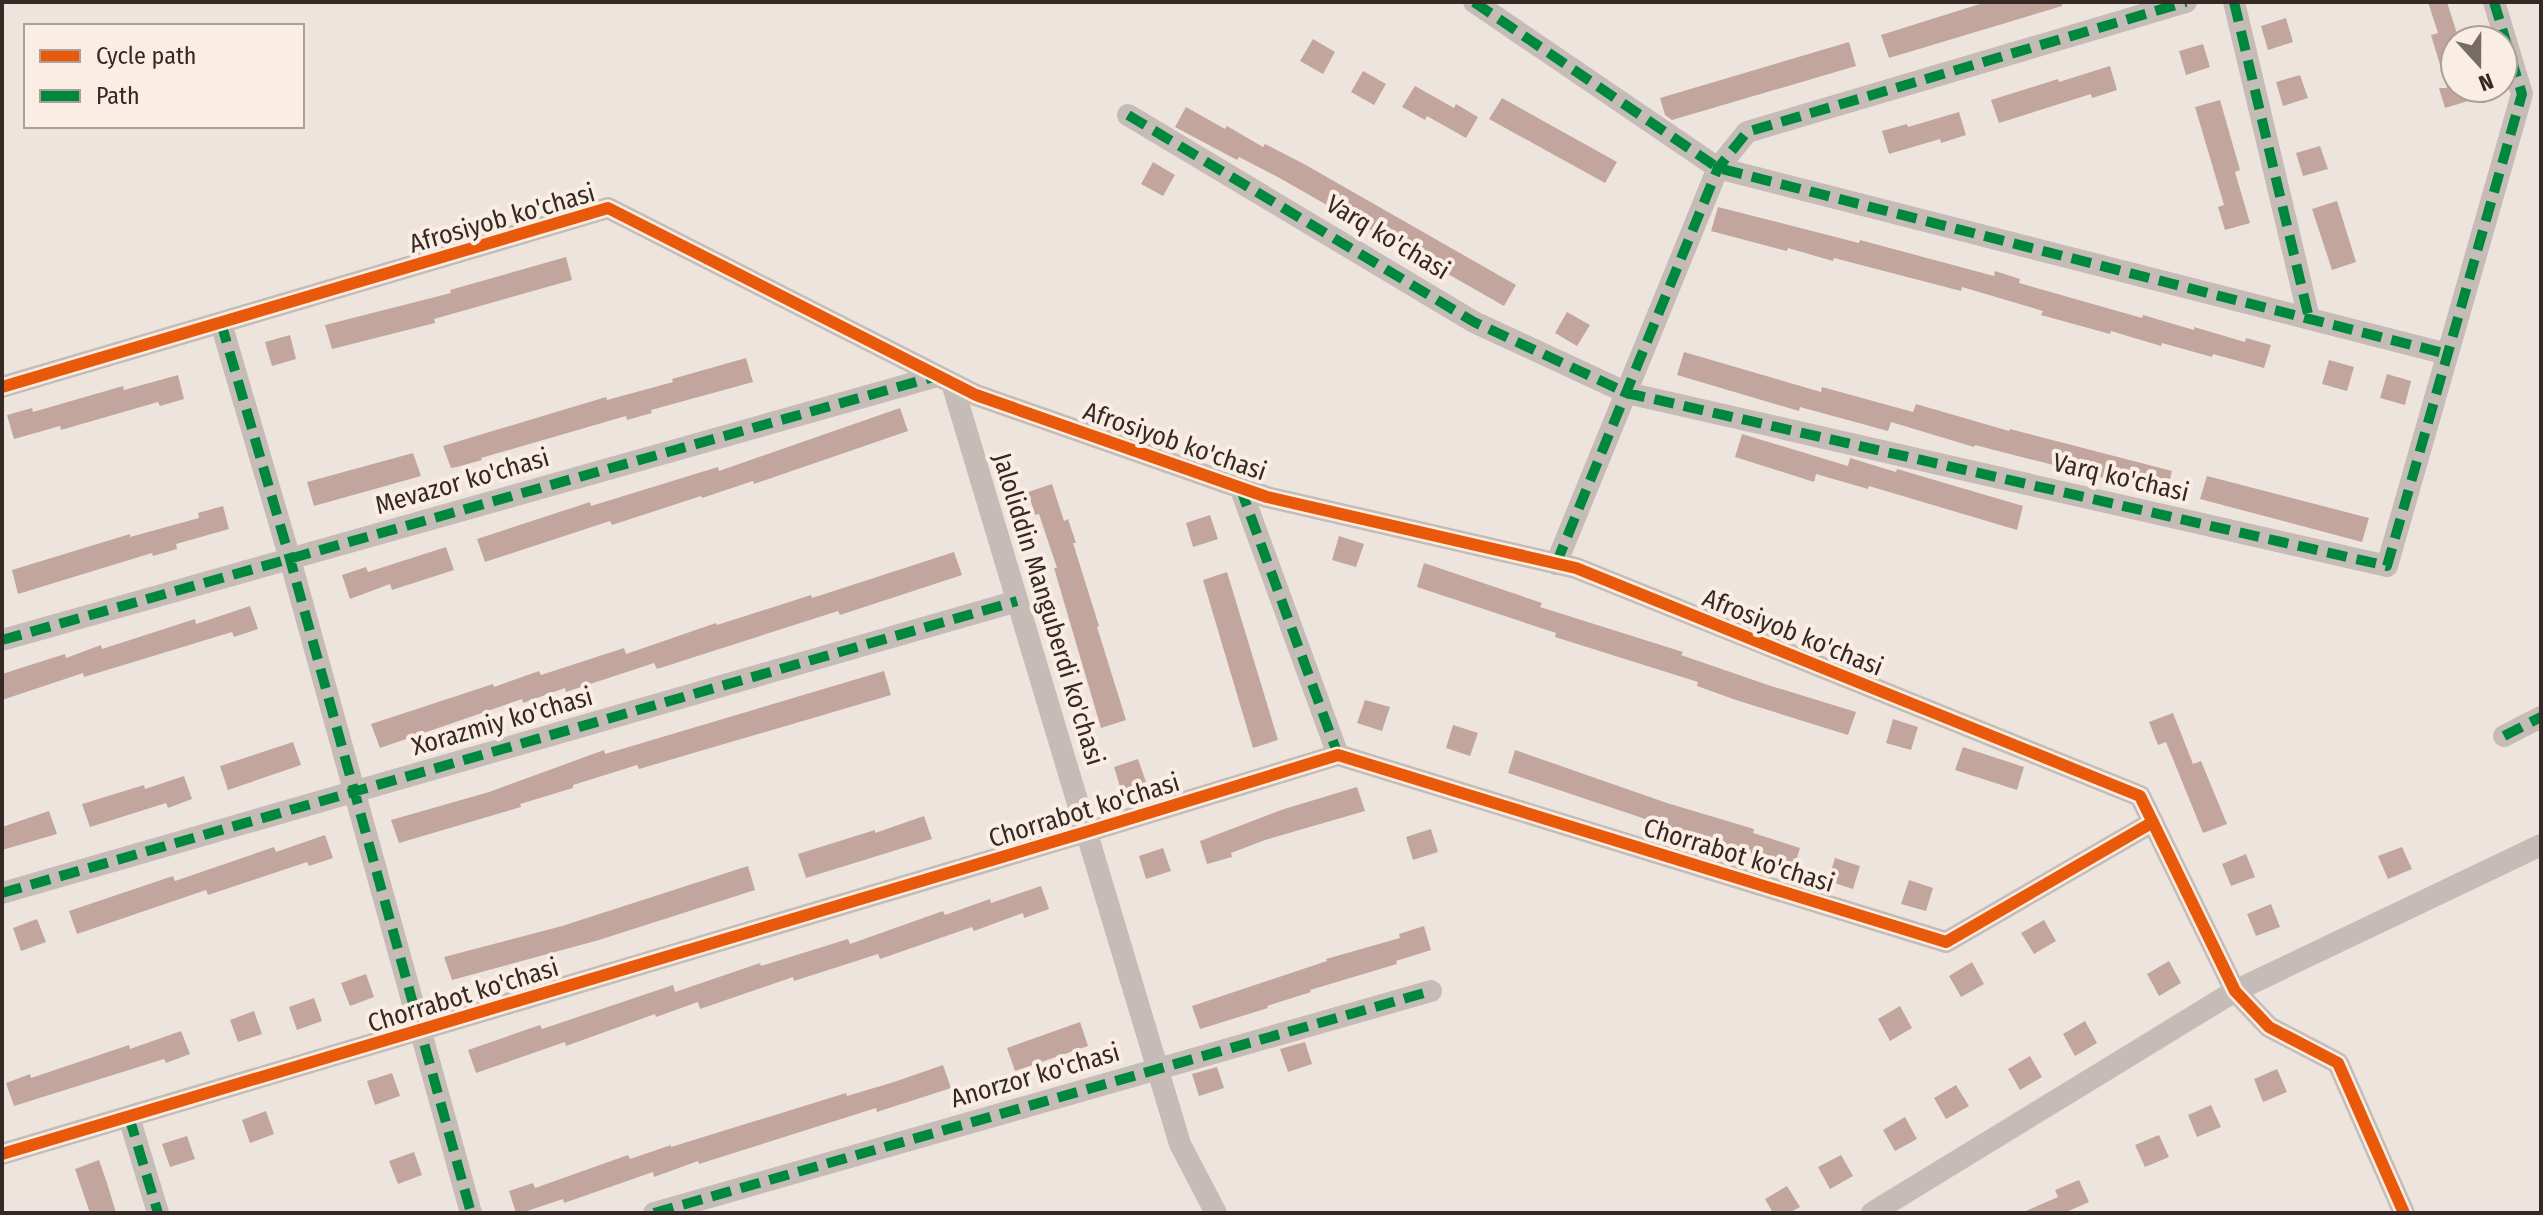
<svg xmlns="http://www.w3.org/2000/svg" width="2543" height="1215" font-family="'Fira Sans Condensed',sans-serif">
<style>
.building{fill:#c2a69e}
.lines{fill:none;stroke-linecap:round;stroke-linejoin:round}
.minor{stroke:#c5bcb7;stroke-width:22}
.quiet{stroke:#00873e;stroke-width:10;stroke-dasharray:20 10;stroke-linecap:butt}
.cycleway-casing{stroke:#faeee4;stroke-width:17}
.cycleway{stroke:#e8590c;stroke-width:12}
.labels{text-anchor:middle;stroke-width:8;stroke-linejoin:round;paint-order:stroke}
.street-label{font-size:26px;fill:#362925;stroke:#faeee4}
</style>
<rect width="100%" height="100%" fill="#ede5dd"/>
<path class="building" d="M1986,2H2062V6L1889,58L1881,35Z
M2428,2H2447L2459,40H2455V88H2498V92L2445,108L2439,88H2447L2431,35L2438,33Z
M2286,18L2293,42L2268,50L2261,26Z
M1313,39L1335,52L1323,74L1300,61Z
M1849,42L1856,66L1672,120L1665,115L1660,98Z
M2203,44L2210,67L2186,75L2179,51Z
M2110,66L2117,90L2092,98L2091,94L1999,123L1991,100L2058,79L2059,82Z
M1363,71L1386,84L1374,105L1351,92Z
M2300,75L2308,98L2283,106L2276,82Z
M1415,86L1454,108L1456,104L1478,117L1466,138L1427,116L1425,120L1402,107Z
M1502,98L1617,162L1605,183L1489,119Z
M2220,100L2240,170L2235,172L2250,223L2225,230L2218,207L2224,205L2195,107Z
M1186,107L1225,129L1227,126L1263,147L1265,144L1304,164L1516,285L1504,306L1276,176L1239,157L1237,160L1175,127Z
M1959,112L1966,135L1941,143L1940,139L1889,154L1882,131L1907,124L1908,127Z
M2320,146L2328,169L2303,176L2296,153Z
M1153,162L1175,175L1163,196L1141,184Z
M2337,201L2356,262L2332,270L2312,209Z
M1718,207L1859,243L1860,240L1994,276L1995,271L2020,279L2019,283L2142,318L2143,315L2194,330V327L2245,342L2246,338L2271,345L2264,368L2213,354L2212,357L2162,343L2161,346L2111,331L2110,334L2041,315L2043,311L1962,287L1961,291L1834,258L1833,261L1788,248L1787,251L1711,231Z
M566,257L572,280L434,319L435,323L332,349L325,325L451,293L450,290Z
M1567,312L1590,325L1577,346L1555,333Z
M290,335L296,359L272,366L265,342Z
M1684,352L1821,392L1822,387L1913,412L1916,404L2009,431L2010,429L2172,471L2166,494L1975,445L1974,447L1891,422L1888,431L1800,407L1799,411L1677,375Z
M746,358L753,382L651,410L652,413L627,420L626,416L481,458L482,460L457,467L451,468L443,446L606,397L607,400L673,382L672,379Z
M2329,360L2354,367L2347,391L2322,384Z
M2387,374L2411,381L2405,405L2380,398Z
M178,375L184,399L160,406L158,402L61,430L60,426L14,439L7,415L32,408L33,412L123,386L124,390Z
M900,408L908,431L754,484L753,481L702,498L701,496L612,525L610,521L485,562L477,539L590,502L591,506L718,467L719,471Z
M1742,434L1848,466L1850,458L1896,472L1897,469L2023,506L2017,530L1869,486L1868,489L1816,474L1814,482L1735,457Z
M413,453L421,476L314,506L307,482Z
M2207,476L2369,518L2362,542L2200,499Z
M1052,484L1064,521L1068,519L1076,543H1073L1099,626L1097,627L1126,720L1101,728L1054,568H1057L1039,514L1035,515L1028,492Z
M223,506L229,529L176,544L177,549L153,556L152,553L18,594L12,570L130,534V537L199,518L198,513Z
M1210,515L1218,539L1193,547L1186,523Z
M1339,536L1364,544L1356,567L1332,560Z
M446,547L454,570L392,590L390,584L350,599L342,575L366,567L368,572Z
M954,552L962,575L840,615L838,611L657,669L654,663L566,692L565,688L523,703L522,699L380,748L371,724L493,684L494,687L539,671L541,675L624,648L626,654L716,623L717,625L811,595L812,598Z
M1424,563L1542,603L1540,607L1683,652L1681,655L1768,685L1856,712L1848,735L1736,700L1697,686L1698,682L1555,637L1556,633L1417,587Z
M1227,572L1278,740L1253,748L1203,580Z
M250,606L258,629L234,637L232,632L84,677L83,673L2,700V674L65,654L66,658L101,645L102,649L195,619L196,624Z
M884,671L891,695L639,769L637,765L573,785V788L520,804L521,807L399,843L391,820L489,792L604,750L605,754Z
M1365,700L1390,707L1382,731L1357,723Z
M2173,713L2193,764L2201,761L2227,824L2203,833L2166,742L2158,745L2149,722Z
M1893,719L1918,727L1911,750L1886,743Z
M1453,725L1478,733L1470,756L1446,748Z
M293,742L301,765L228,790L220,766Z
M1963,747L2024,767L2017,790L1955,770Z
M1515,750L1667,803L1754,829L1753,833L1800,848L1793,871L1768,863L1769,859L1677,832L1678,830L1508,773Z
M1138,759L1146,782L1121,790L1114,767Z
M184,776L192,799L168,808L166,803L90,827L82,804L144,785L145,789Z
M1357,787L1365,811L1265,840L1231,853L1232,857L1207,864L1200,841L1281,810Z
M49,811L57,834L2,850V827Z
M924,816L932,839L806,878L798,854L875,830V833Z
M1431,829L1438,852L1413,860L1406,837Z
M325,835L333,858L309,866L307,862L208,895L206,890L77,934L69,911L173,876L175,881L274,847L276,852Z
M2402,847L2412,869L2388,879L2378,856Z
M1163,848L1171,871L1146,879L1139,856Z
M2246,854L2255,877L2231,886L2222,864Z
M1835,858L1860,866L1853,889L1828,881Z
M748,866L755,890L599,940L452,980L444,957L562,926Z
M1909,880L1933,888L1926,911L1901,904Z
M1041,886L1049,909L1024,918L1023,913L974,931L972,927L880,959L878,954L794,981L793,977L700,1009L698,1002L656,1017L655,1014L566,1046L565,1042L476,1073L468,1050L540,1025L542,1029L673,985L675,992L760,963L761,966L848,939L850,944L943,911L945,915L990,899L991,903Z
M2271,904L2280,927L2256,936L2247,914Z
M37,919L46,942L21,951L13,928Z
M2044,920L2056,941L2034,954L2021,933Z
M1424,926L1431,950L1396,961L1397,964L1310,990L1311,992L1267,1006L1268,1008L1200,1029L1192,1006L1327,961L1326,959L1400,938L1399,934Z
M2169,961L2181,983L2159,996L2147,974Z
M1972,962L1984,984L1961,997L1949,976Z
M366,974L374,997L350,1006L341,983Z
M314,998L322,1021L297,1030L289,1007Z
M1900,1006L1912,1028L1890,1041L1878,1019Z
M254,1011L262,1034L238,1042L230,1020Z
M2085,1021L2097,1043L2075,1056L2063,1034Z
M1080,1022L1088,1046L1015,1071L1007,1048Z
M181,1031L190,1054L166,1063L164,1059L14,1106L6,1083L30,1074L31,1078L129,1045L130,1049Z
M1305,1042L1312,1064L1288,1072L1280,1049Z
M2030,1056L2042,1077L2020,1090L2008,1069Z
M943,1065L951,1088L877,1112L876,1108L699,1164L698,1161L654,1177L653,1172L564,1203L563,1199L521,1213H516L509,1191L533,1183L535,1188L628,1155L630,1159L671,1145V1147L846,1093L847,1096L894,1082Z
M1217,1067L1224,1088L1199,1096L1192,1074Z
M2277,1069L2287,1092L2263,1102L2254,1079Z
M392,1073L400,1096L375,1105L367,1081Z
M1956,1085L1969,1106L1946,1119L1934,1098Z
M2211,1105L2221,1127L2197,1137L2188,1115Z
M266,1111L274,1134L250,1143L242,1120Z
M1905,1117L1917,1139L1895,1151L1883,1130Z
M2159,1135L2169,1157L2145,1167L2135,1145Z
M187,1136L195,1159L170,1167L162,1144Z
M414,1152L422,1175L398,1184L389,1161Z
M1841,1155L1853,1176L1830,1189L1818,1167Z
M99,1160L107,1183L116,1213H90L75,1169Z
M2079,1180L2089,1202L2064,1213H2021L2058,1197L2055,1190Z
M1787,1186L1800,1207L1789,1213H1773L1765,1199Z"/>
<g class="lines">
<path class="minor" d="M1474,2L1718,168L2447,354
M2234,2L2309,318
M1128,115L1474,322L1627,393L2387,566L2522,94L2494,2
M221,323L290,559L471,1213
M952,383L1180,1144L1216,1213
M2,387L608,208L976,395L1267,497L1576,568L2140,796L2235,991L2269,1027L2338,1063L2404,1213
M1240,487L1338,755
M1556,564L1718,168L1747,132L2186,2
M2,640L938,376
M2504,736L2541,717
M2,893L1017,601
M129,1117L158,1213
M2,1154L1086,832L1338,755L1946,942L2153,822
M654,1213L1431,991
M1872,1213L2235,991L2541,845"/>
<path class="quiet" d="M1474,2L1718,168L2447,354
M2234,2L2309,318
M1128,115L1474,322L1627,393L2387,566L2522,94L2494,2
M221,323L290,559L471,1213
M1240,487L1338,755
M1556,564L1718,168L1747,132L2186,2
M2,640L937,376
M2504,736L2541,717
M2,893L1017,601
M129,1117L158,1213
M654,1213L1431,991"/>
<defs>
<path id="cycleway" d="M2,387L608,208L976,395L1267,497L1576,568L2140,796L2235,991L2269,1027L2338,1063L2404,1213
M2,1154L1086,832L1338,755L1946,942L2153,822"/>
</defs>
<use href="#cycleway" class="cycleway-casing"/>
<use href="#cycleway" class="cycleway"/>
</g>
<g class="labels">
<g class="street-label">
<text transform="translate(502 218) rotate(-16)" y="9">Afrosiyob ko'chasi</text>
<text transform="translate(1388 237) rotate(31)" y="9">Varq ko'chasi</text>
<text transform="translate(1175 441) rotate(19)" y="9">Afrosiyob ko'chasi</text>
<text transform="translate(2121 477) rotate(13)" y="9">Varq ko'chasi</text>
<text transform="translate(462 481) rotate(-16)" y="9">Mevazor ko'chasi</text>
<text transform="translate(1049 609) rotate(73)" y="9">Jaloliddin Manguberdi ko'chasi</text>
<text transform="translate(1793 632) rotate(22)" y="9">Afrosiyob ko'chasi</text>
<text transform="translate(502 721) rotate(-16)" y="9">Xorazmiy ko'chasi</text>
<text transform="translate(1084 810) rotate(-17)" y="9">Chorrabot ko'chasi</text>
<text transform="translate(1739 855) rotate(17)" y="9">Chorrabot ko'chasi</text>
<text transform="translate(463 995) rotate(-17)" y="9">Chorrabot ko'chasi</text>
<text transform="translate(1035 1075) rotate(-16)" y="9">Anorzor ko'chasi</text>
</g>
</g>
<rect width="2543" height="1215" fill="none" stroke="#362925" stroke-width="8"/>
<rect x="24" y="24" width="280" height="104" fill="#faeee4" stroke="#ac9f98" stroke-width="2"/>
<rect x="40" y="50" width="40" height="12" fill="#e8590c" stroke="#ac9f98" stroke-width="2"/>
<text x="96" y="64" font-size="24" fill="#362925">Cycle path</text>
<rect x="40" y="90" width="40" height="12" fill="#00873e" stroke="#ac9f98" stroke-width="2"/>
<text x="96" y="104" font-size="24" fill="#362925">Path</text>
<g transform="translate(2479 64) rotate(159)"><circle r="38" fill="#faeee4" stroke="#ac9f98" stroke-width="2"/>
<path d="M0-6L14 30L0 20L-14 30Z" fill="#766b65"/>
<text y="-12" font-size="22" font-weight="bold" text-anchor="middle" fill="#362925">N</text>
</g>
</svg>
